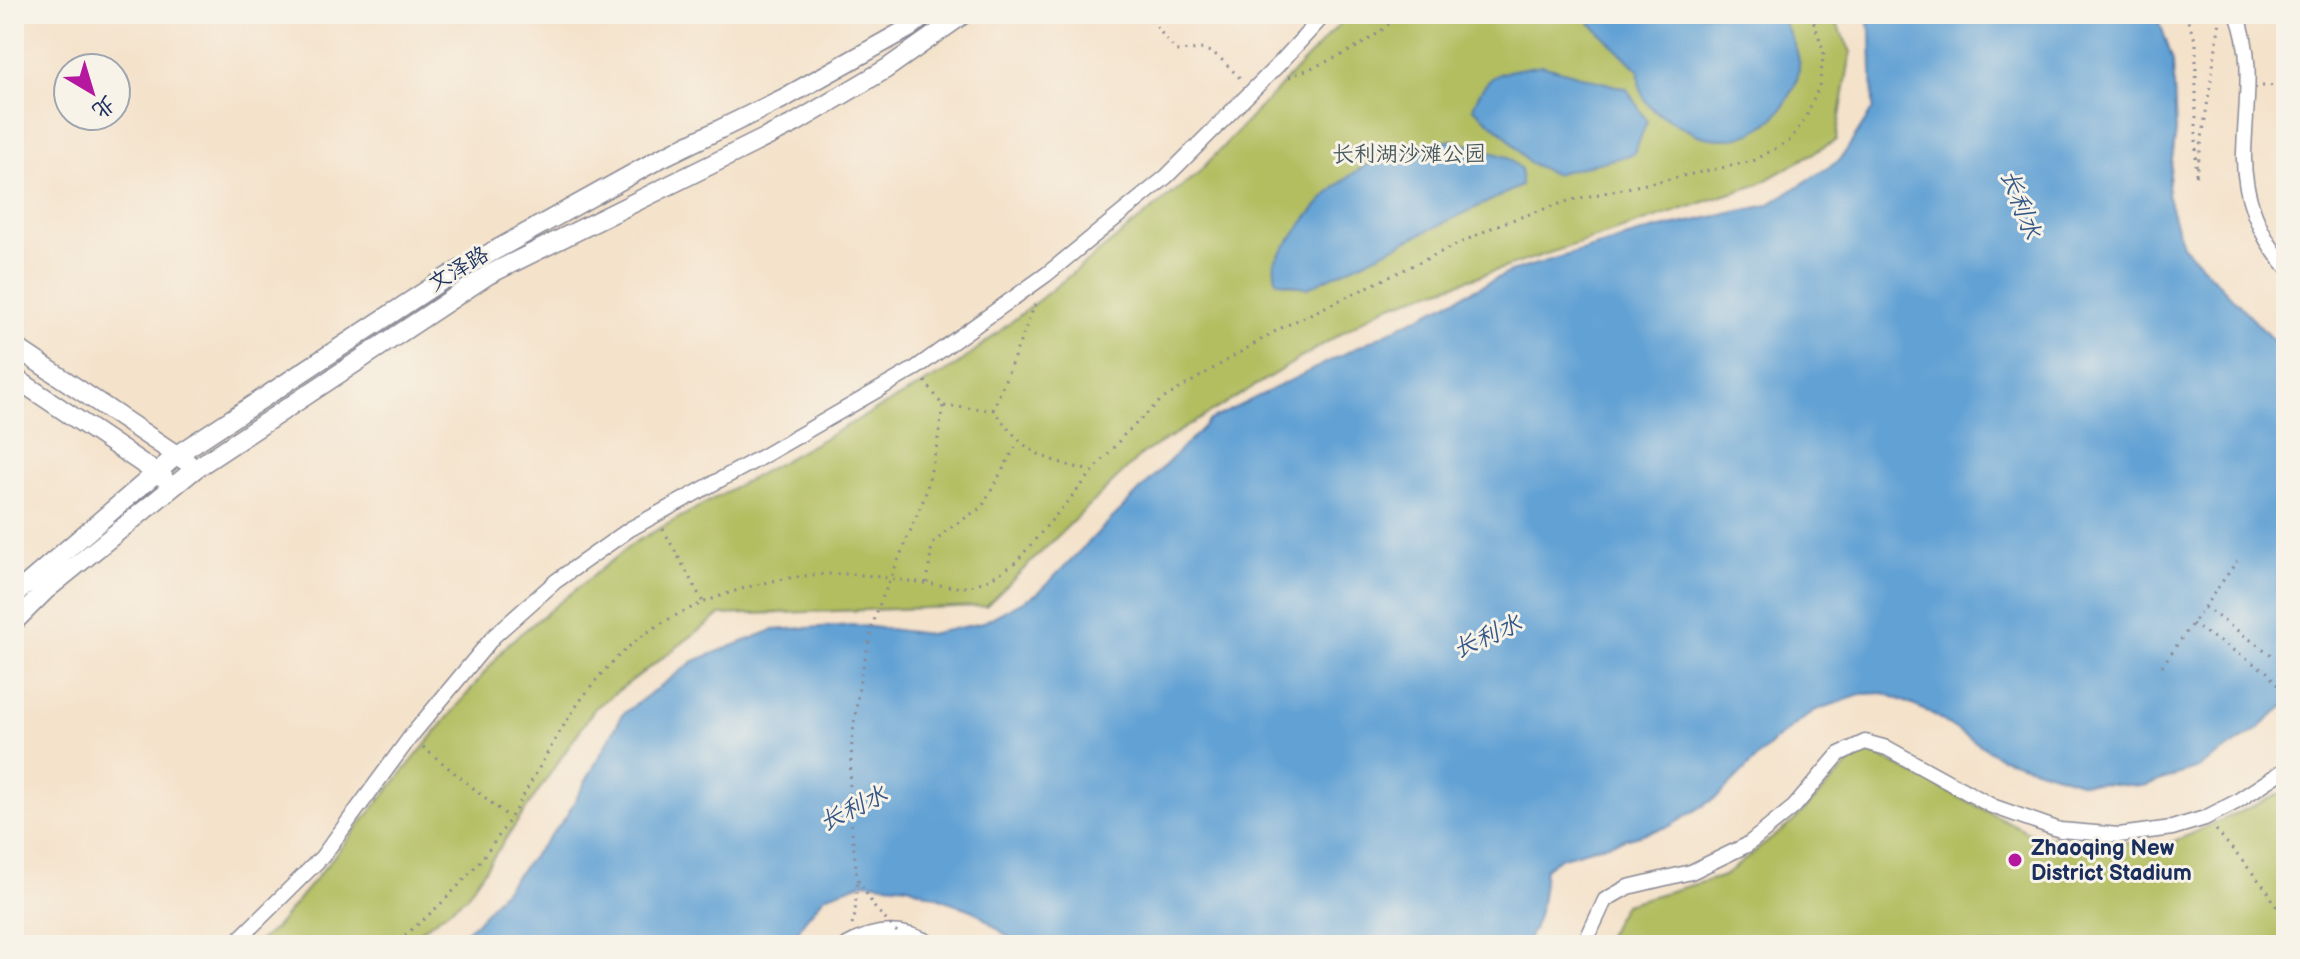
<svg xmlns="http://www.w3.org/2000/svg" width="2300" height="959" font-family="'Balsamiq Sans','LXGW WenKai TC',sans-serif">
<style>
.green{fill:#b2be60;stroke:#66765f;stroke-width:2}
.water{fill:#62a1d4;stroke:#3e6899;stroke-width:2}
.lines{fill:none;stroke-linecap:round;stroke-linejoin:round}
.minor-casing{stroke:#888894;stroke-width:17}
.tertiary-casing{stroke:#888894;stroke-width:21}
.path{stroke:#888894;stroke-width:3;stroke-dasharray:2 6;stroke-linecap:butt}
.minor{stroke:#fff;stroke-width:14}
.tertiary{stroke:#fff;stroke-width:18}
.path-bridge{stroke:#888894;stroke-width:3;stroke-dasharray:2 6;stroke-linecap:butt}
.poi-dot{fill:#b5179e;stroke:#f7f3e8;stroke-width:3}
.labels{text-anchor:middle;stroke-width:6;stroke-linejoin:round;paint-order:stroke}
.park-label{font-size:22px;fill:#485a5f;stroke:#f7f3e8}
.street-label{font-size:22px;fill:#1b2f5e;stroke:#f7f3e8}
.poi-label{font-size:22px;font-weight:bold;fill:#1b2f5e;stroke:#f7f3e8;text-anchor:start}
.water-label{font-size:24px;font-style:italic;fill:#345787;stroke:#f7f3e8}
</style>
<rect width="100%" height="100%" fill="#f7f3e8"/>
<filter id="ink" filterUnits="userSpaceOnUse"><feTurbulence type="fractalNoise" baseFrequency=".0125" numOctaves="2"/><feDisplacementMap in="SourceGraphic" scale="16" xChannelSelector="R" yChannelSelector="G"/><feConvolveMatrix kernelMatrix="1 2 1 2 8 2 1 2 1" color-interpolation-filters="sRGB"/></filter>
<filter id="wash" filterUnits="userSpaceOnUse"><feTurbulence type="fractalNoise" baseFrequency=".006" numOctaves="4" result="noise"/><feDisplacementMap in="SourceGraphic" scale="32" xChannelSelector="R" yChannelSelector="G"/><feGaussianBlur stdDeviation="1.8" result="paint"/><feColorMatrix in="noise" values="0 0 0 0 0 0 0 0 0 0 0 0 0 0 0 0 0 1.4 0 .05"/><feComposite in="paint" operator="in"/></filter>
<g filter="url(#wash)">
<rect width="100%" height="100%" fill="#f4e2ca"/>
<path class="green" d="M1349,14H1832L1851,52L1836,140L1759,184L1385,307L1142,454L986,606L720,615L595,708L466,897L402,945H254L275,928L509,643L635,542L956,366L1197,174Z
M1864,749L2036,836L2166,845L2286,791V945H1602L1624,904L1724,876L1794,821Z"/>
<path class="water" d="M1590,14H1779C1787,30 1799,48 1799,66C1799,79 1793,90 1787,101C1770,130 1734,146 1701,136C1693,134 1686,129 1679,125C1653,113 1637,101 1639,71L1589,22Z
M1864,14H2157L2173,61L2176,132L2167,194L2182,245L2286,354V704L2256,731L2198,768L2143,786L2080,782L1999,757L1929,712L1884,693L1863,694L1814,711L1774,741L1719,796L1670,826L1560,858L1545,869C1543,896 1540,923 1524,945H1019L974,911L908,886L864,882L825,896L804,921L791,945H448L476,923L566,817L623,714L694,661L773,630L855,625L929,634L982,623L1038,593L1210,420L1510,272L1652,230L1768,205L1840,160L1873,109L1871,32Z
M1542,65L1627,89L1647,121L1634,154L1554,174L1529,163L1504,134L1473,108C1487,69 1504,72 1542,65Z
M1452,140L1507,157L1521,169V186L1308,288L1276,281L1274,262C1310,213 1333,177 1391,153C1410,145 1433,144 1452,140Z"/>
</g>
<g filter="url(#ink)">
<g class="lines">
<defs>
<path id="minor" d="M2237,14C2255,60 2245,106 2244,154C2243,194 2259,237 2286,266
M233,945L322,857L411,736L494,636L556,581L630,529L758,459L916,368L1047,274L1166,177L1280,63L1325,14
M847,945C877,928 904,928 934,945
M1584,945L1605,900L1628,887L1691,872L1747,845L1794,807L1839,754L1865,742L1887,748L1992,806L2060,830L2119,835L2172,828L2205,818L2236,802L2286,769"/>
<path id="tertiary" d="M14,346L187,462
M14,377L164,478
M14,595L178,454L447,277L661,158L784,98L909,28L927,14
M14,622L46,590L195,469L488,275L795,123L886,69L964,14"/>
</defs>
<use href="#minor" class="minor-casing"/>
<use href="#tertiary" class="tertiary-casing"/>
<path class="path" d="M1146,14L1176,51L1204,49L1218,56L1241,79
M2185,14L2196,42V178L2221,14
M1289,77C1332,59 1366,49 1399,14
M2262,86L2286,85
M925,381L943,406L993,410C1029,455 1035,456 1090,471
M993,410L1036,302
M663,529L703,602
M927,583L932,545L947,530L982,507L1018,442
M2204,607L2286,665
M2192,624L2267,672L2286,696
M2162,666L2237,561
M423,747L510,818
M2216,830L2267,890L2286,923
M852,925L855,915L857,878
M392,945C438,911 481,866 511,817C555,743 585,669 662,623C716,592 785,572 848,574C876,575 904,581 932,584C942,585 953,588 963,587C982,585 1001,573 1017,561L1124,435L1161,400L1279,329L1500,224L1571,200L1753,161L1789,141L1805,119L1819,87L1824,52L1811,14"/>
<use href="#minor" class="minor"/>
<use href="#tertiary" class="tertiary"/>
<path class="path-bridge" d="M897,932L875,908L857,878L849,803L852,740L860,679L876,613L925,496L937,445L943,406"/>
</g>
</g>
<circle class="poi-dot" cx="2015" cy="860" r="8"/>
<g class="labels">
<g class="park-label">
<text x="1409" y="161">长利湖沙滩公园</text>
</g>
<g class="street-label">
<text transform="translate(458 268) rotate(-31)" y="8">文泽路</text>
</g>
<g class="poi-label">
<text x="2031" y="855">Zhaoqing New<tspan x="2031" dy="25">District Stadium</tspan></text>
</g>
<g class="water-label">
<text transform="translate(2021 204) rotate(69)" y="8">长利水</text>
<text transform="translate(1487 636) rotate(-24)" y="8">长利水</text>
<text transform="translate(853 808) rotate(-26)" y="8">长利水</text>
</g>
</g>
<rect width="2300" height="959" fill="none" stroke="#f7f3e8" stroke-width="48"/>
<g transform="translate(92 92) rotate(142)"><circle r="38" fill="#f7f3e8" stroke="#9fa5b1" stroke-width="2"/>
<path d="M0-6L14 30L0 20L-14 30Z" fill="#b5179e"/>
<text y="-12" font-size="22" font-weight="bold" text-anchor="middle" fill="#1b2f5e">北</text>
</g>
</svg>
